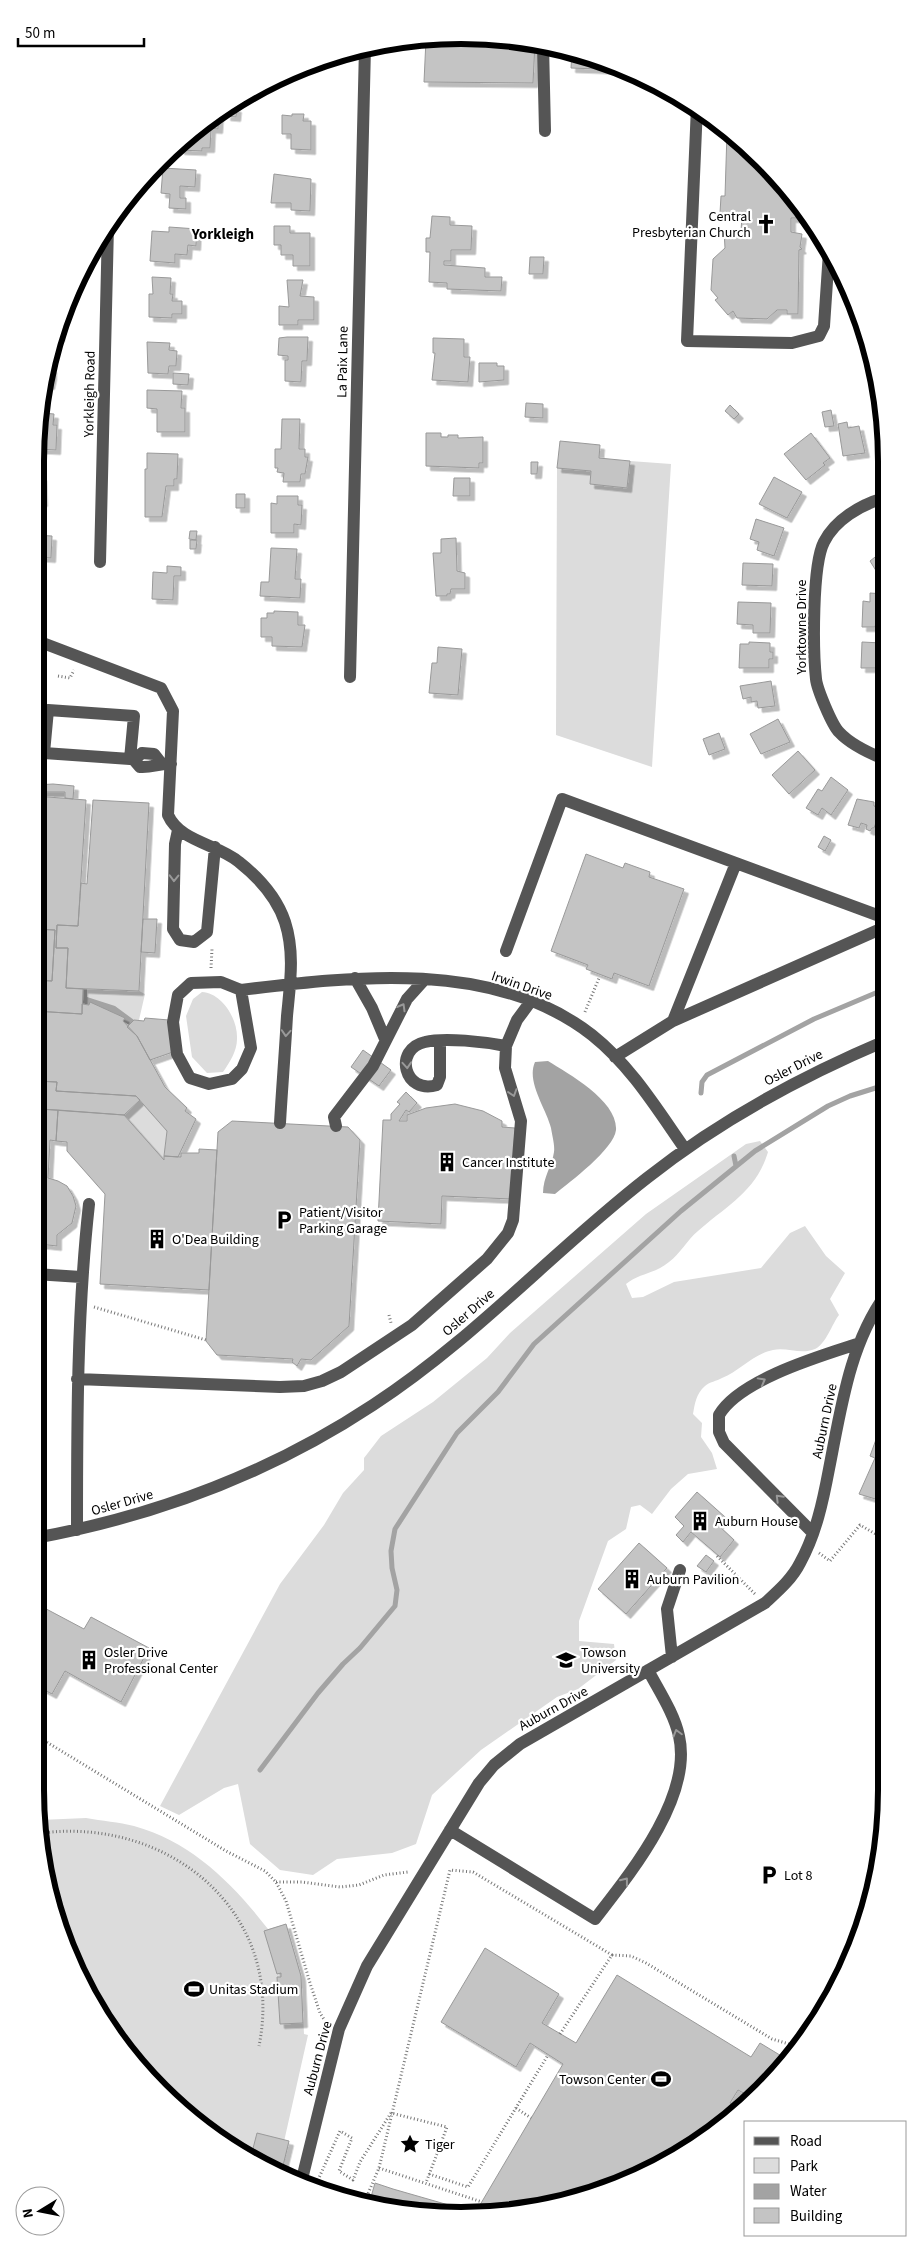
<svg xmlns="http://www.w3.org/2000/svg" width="922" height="2251" font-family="'Source Sans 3',sans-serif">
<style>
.green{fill:#dcdcdc}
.water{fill:#a3a3a3}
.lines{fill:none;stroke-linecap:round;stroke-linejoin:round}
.stream{stroke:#a3a3a3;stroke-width:5}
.building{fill:#c4c4c4;stroke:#999;filter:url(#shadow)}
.path{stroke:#777;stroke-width:3;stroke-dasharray:1 2.5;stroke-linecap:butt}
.minor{stroke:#555;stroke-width:12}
.oneway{stroke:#999}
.labels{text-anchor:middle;stroke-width:4.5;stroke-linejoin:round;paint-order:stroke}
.poi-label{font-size:14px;fill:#000;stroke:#fff;text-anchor:start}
.street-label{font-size:14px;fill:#000;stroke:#fff}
.neighbourhood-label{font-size:15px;font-weight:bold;fill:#000;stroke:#fff}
.rim{fill:none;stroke:#000;stroke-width:6}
</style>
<defs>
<filter id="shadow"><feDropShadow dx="4.5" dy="4.5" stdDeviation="0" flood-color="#0004"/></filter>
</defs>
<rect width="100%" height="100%" fill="#fff"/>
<path class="green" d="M630,461L671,464L652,767L556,735L557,468L591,471L590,484L627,488Z
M35,792H65V798L35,796Z
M83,989L139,991L145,994L139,1020H134L129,1025L123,1021L125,1018L90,1003L89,1005Z
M202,992C222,993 238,1019 237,1039C237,1051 230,1062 223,1072L207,1073L192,1057L186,1016L193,999Z
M140,1100L167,1131L164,1160L124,1115Z
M760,1141L768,1152C756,1192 726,1206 698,1231C687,1240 680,1254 669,1262C655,1274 639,1273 626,1284L632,1298L643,1297L674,1282L761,1268L790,1233L805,1226L826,1256L845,1273L830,1299L839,1315C832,1324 826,1344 815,1349C801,1355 787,1347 773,1350C753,1354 740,1371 722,1378C717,1381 709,1382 705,1386C696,1394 695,1403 693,1414L702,1423L701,1437L712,1453L717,1469L688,1474L671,1489L652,1514L640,1505L631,1507L626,1529L608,1541L579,1621V1641L614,1644L616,1660L578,1689L557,1697L481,1750L432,1795L416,1844L392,1853L337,1859L313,1875L280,1870L250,1844L238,1784L224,1788L179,1815L160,1806L280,1584L324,1525L343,1493L364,1470V1458L381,1436L433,1402L487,1358L510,1333L646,1214L746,1144Z
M86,1818C102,1821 119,1822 134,1826C192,1842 233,1884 268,1929L286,1924L301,1976L304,2034L308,2035L283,2146L288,2147L282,2174L248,2159L141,2071L92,2003L58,1927L40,1820Z"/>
<path class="water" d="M83,989H87V997L115,1006L134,1020L129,1025L123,1021L125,1018L90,1003L89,1005L82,1004Z
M548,1061C569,1074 618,1101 616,1130C614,1149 570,1182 555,1194L543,1193C543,1177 552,1166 554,1152C555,1145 552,1135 551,1128C546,1108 526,1082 535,1062Z"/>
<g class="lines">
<path class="stream" d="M701,1093L702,1082L707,1075L814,1019L885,989
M734,1156L736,1166
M35,1482H43
M260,1770L318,1693L343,1664L360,1648L395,1606L397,1590L392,1568L391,1551L395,1529L457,1433L498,1392L534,1344L681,1211L755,1151L828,1106L850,1096L885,1085"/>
</g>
<path class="building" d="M433,36L516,39L535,43L533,83L424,82L426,39L420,38Z
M572,52L598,58L624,70L571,68Z
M227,107L237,108L236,117L226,116Z
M292,114H304L303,121H311V150L291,149V134H282V115L292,116Z
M214,115H219L218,129L200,128L211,129L210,148H202V151L180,150V143L201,123Z
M727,132L781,180L795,201V205H797V218H791V232L802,234L800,247L802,249L799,250L798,314H787V310H777L767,319L737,318L733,311L728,315L715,300L718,298L711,290L713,259L725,248L724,231H741L742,216L725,215V213H720L721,196H725Z
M163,168L196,170L195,187L180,186V198H186V209L169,208L170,194L161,193Z
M274,174L311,179L310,211L291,210V203H271Z
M432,216L450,217V225L472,226L471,250H451V261H444V265L485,268V277H502L501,291L447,289V283L429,282L430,252H426V238H430Z
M274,226H290V233H310V266H293V255H281V245H274Z
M169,227L197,229L196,246L188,245L187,255L175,254V263L150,261L152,231L169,232Z
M530,257H544L543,274H529Z
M152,277L171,278L170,294H173L172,301H182V314H172V318L149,317V294H153Z
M287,280H303L300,296L314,297V320H298V325H279V306L289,307Z
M60,319V337H55L58,324Z
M287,337H308L307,361H302L301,382L285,381V360H288V356L278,355L279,338Z
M433,338L464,339V357H470L468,382L432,380L435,353H433Z
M147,342L170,343L169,350L177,351L176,366H169L168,374L148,373Z
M479,363H497V366H504V380L479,382Z
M50,368H52V376L50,385H48Z
M173,373L189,374L188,385L173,384Z
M147,390L182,391L181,408H185V432H157V409L147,408Z
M526,403L543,404V418L525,417Z
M730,405L739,414L734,419L725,411Z
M831,410L834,426L825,427L822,412Z
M43,413L54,414L53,425H57L56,450L37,449Z
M282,419H300L299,449H305V457H308L305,474H301L300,482H283L284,473L277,472L278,468H275V449H281Z
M882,421H883V455H880Z
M847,422L848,428L859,426L865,453L843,456L838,424Z
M426,433H441V437H448V435H458V438L483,437V463H479V468L426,466Z
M811,433L830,458L823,463L825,465L806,480L784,454Z
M560,441L600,445L599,458L630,461L627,488L590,484L591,471L557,468Z
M147,453L178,454L177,479H174V486H166L162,517H145V469H147Z
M531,462H538L537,474H531Z
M35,476H42L43,502H36L35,511Z
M774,477L802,492L787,518L759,504Z
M454,478H470V496H453Z
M236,494H245V508H236Z
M277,496H298V505H302L301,525L294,524V533H271V503L277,504Z
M756,519L784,528L774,556L757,550L759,542L750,539Z
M190,531H197L196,540L189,539Z
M35,535L52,536L51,558L35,557Z
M456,538L457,571L465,573V589H451L450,594H447V596H436L433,553H441V539Z
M190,540H197L196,549H190Z
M271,548L297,549L295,579H301L300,598L260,596L261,582H269Z
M884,550V582H883L870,561Z
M743,563L773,564L772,586L742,585Z
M167,566L181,567V576H174L173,600L152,599L153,572L167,573Z
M870,593L884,594V623H876L875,627H862L863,601L870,602Z
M738,602L771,603L770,633H753V625L737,624Z
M274,611L298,612V625H305L302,647L272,646V637H261V618H267V613H274Z
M749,642L770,643V652H773V659H769V668H739L740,644H749Z
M862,642L882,643L883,668H861Z
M438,647L462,649L458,695L429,693L432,663H437Z
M771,681L775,706L758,708L757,701L751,702V697L743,699L740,686Z
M778,719L790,742L761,754L750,734Z
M719,733L725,749L709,755L703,739Z
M798,751L815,770L789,794L772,775Z
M831,777L848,790L831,815L822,808L818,815L806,808L818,789L822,791Z
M53,784L74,786L73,799L65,798V792H36V785Z
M35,796L86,800L78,926L57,925L56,948H68L66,988L83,989L82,1014L35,1011V980L52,981L55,930L35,929Z
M857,799L874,802V806L881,809L874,828H872L870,831L866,829L867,825L861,823L859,828L848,825Z
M93,800L149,803L139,991L66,988L68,948H56L57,925L78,926L81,883L87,884Z
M824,836L831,840L825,851L818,847Z
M586,854L623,868L625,863L650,872L649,877L684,889L649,986L614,973L612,979L586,969L588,965L551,951Z
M143,919H157L155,953L141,952Z
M35,929L55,930L52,981L35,980Z
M90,1002L125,1018L123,1021L137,1036L165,1087L187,1108L185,1111L196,1119L178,1157L164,1156L167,1131L136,1096L56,1091L57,1082L35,1081V1011L82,1014V1004L89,1005Z
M145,1018L169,1020L173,1052L150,1060L137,1036L127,1027L134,1020L144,1021Z
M363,1050L391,1070L379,1086L351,1067Z
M35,1081L57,1082L56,1091L136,1096L140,1100L124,1115L39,1109L40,1106H35Z
M406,1092L417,1103L409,1112L406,1110L399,1121H407V1115L426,1108L455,1104L483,1111L502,1121V1127L515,1128L511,1199L442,1196L441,1224L378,1221L383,1120H391V1114L400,1104L397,1102Z
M35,1106H40L38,1138H35Z
M39,1109L58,1110L56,1141L50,1140L48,1178L58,1181L67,1186L73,1196L76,1206L72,1223L57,1235V1246L39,1244V1236H35V1138H38Z
M58,1110L124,1115L164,1160V1156L181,1157V1153H199V1149L217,1150L209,1290L100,1284L105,1194L67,1151V1142L56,1141Z
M232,1121L348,1127L360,1140L349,1326L311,1360L301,1359L297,1366L292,1362L293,1359L217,1355L206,1341L218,1132Z
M886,1412V1512L882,1517L876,1513L882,1501L859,1494L875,1458L870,1456Z
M697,1492L725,1517L718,1525L734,1540L720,1557L691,1532L683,1542L676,1535L684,1526L675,1517Z
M639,1543L667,1568L626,1614L598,1589Z
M706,1555L714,1561L706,1572L697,1566Z
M35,1603L84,1629L91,1617L149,1648L121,1702L65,1671L52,1694L35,1685Z
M286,1924L301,1976L303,2023L280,2024L277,1977H281V1973L277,1974L264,1931Z
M485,1948L559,1994L542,2023L576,2043L617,1975L751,2057L760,2043L788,2060L749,2096L738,2090L730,2103L737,2108L697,2144L624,2183L544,2208L477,2210L563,2064L530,2043L516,2067L441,2022Z
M257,2133L289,2141L281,2174L250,2160Z
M375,2183L393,2189L466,2210L405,2212L369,2204Z"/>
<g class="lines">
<path class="path" d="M58,676L70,678L74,670
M211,968L212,949
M585,1012L599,978
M94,1307L206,1340
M389,1315L391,1323
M819,1553L830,1561L860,1525L886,1540
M717,1556L755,1594
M35,1735L226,1851L265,1871L276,1882L286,1901L310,1983L320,2013L327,2024
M42,1833C169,1817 286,1912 259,2046
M276,1882H302L340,1887L359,1885L384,1875L408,1872
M612,1955L631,1956L646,1963L772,2039L789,2044L806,2037
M516,2108L531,2118
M379,2168L482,2202
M429,2174L468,2187L548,2055
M318,2180L340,2131L352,2138L339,2171L353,2180L360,2162L391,2113L447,2127L426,2183
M364,2203L379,2168L450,1870L473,1872L612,1955L560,2034"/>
<path class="minor" d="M543,45L545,131
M697,106L687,341L792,343L819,336L824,326L829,252
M884,498C860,505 835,520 824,542C812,565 813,651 816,679C817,689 832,725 839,732C850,744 869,753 884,759
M100,562L108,226
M35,640L161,688L173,711L168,815C180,842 218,844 239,862C258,877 277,898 285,922C295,953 290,984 287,1016C285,1052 282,1088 280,1123
M350,677L365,47
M130,759L44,753L48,710L134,716L130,759L134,760L140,767C152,768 160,763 171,764
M134,760L142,753L154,754L161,763
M178,830L175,844L173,929L180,940L194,942L207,932L215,847
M506,951L562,799L885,918
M355,978L372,1008L385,1039
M221,982L241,990L251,1048L242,1069L232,1079L209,1084L190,1078L177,1054L173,1022L178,995L191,983Z
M241,990C354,976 495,959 592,1035C631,1066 657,1109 685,1149
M673,1021L885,927
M440,1041V1077L437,1085C404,1095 393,1049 425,1042C445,1037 485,1042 506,1046
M615,1057L673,1021L736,863
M336,1126L334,1117L373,1066L407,999L425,979
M35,1274L81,1277
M77,1379L280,1387L304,1386L322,1381L341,1372L412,1325L487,1259L508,1233L513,1220L521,1121L505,1068L506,1046L517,1020L531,1001
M77,1530C77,1421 77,1313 89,1204
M813,1533L724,1443L719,1432V1415C739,1380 820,1356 857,1344
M35,1538C156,1516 270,1473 373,1405C473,1340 553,1251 647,1178C720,1120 800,1077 885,1041
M672,1657L667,1609L680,1570
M450,1830L595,1919C630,1874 693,1797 679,1736C674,1713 659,1691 648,1670
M301,2183L339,2029L367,1966L479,1783L494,1765L520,1744L765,1603C778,1591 792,1579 800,1563C816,1534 823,1501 829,1469C841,1409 849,1345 886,1294"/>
</g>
<defs><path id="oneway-chevron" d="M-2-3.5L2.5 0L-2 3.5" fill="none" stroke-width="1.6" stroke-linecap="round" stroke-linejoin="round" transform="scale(1.25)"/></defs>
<g class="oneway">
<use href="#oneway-chevron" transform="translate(174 878) rotate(91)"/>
<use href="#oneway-chevron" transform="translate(402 1007) rotate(-60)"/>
<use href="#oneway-chevron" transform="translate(286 1033) rotate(94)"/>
<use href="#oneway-chevron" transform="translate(407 1065) rotate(86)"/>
<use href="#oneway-chevron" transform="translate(513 1093) rotate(72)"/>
<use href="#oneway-chevron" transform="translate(762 1381) rotate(-29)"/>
<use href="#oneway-chevron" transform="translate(779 1498) rotate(-135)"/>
<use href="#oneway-chevron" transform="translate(677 1733) rotate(-106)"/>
<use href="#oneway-chevron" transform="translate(625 1881) rotate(-52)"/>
</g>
<defs>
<symbol id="church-bare" viewBox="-9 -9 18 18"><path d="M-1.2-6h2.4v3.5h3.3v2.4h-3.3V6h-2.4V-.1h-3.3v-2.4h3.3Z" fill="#000" stroke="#fff" stroke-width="2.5" paint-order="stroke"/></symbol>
<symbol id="building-bare" viewBox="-9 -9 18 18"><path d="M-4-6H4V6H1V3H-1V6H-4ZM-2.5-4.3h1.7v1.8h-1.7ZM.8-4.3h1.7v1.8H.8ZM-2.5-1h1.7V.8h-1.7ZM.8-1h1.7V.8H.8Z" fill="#000" stroke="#fff" stroke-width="2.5" paint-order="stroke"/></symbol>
<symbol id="parking-bare" viewBox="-9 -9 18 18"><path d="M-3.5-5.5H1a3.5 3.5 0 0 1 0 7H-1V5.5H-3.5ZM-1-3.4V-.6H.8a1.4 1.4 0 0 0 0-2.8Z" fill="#000" stroke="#fff" stroke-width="2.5" paint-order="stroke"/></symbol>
<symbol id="university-bare" viewBox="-9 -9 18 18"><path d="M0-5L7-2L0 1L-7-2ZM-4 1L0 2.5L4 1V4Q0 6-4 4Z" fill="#000" stroke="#fff" stroke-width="2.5" paint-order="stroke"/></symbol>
<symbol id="stadium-bare" viewBox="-9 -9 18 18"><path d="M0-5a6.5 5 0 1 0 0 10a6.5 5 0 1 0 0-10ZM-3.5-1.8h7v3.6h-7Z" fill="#000" stroke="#fff" stroke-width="2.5" paint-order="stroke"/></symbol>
<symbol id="sight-bare" viewBox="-9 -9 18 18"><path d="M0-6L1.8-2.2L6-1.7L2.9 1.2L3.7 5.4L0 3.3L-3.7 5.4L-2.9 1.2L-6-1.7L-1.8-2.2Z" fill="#000" stroke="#fff" stroke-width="2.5" paint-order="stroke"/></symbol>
</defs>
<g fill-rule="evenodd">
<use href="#church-bare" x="752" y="210" width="28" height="28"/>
<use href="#building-bare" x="433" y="1148" width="28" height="28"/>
<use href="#parking-bare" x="270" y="1206" width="28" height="28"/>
<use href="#building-bare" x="143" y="1225" width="28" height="28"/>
<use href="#building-bare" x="686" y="1507" width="28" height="28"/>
<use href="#building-bare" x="618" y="1565" width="28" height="28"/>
<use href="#building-bare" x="75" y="1646" width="28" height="28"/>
<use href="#university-bare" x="552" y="1646" width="28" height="28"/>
<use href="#parking-bare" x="755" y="1861" width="28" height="28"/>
<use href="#stadium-bare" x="180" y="1975" width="28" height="28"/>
<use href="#stadium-bare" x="647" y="2065" width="28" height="28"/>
<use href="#sight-bare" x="396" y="2130" width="28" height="28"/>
</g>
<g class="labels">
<g class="poi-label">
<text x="751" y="221" text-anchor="end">Central<tspan x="751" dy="16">Presbyterian Church</tspan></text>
<text x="462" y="1167">Cancer Institute</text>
<text x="299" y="1217">Patient/Visitor<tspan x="299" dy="16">Parking Garage</tspan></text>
<text x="172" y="1244">O'Dea Building</text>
<text x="715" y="1526">Auburn House</text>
<text x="647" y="1584">Auburn Pavilion</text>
<text x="104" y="1657">Osler Drive<tspan x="104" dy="16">Professional Center</tspan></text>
<text x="581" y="1657">Towson<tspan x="581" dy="16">University</tspan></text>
<text x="784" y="1880">Lot 8</text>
<text x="209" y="1994">Unitas Stadium</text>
<text x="646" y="2084" text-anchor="end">Towson Center</text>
<text x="425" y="2149">Tiger</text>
</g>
<g class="street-label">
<text transform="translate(342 362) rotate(-89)" y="5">La Paix Lane</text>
<text transform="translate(89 394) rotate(-89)" y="5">Yorkleigh Road</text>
<text transform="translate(801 627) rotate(-90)" y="5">Yorktowne Drive</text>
<text transform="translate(522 985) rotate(19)" y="5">Irwin Drive</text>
<text transform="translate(793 1067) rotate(-27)" y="5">Osler Drive</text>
<text transform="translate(468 1312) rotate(-41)" y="5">Osler Drive</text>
<text transform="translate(824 1421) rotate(-78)" y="5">Auburn Drive</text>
<text transform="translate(122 1502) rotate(-16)" y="5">Osler Drive</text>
<text transform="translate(553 1708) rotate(-29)" y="5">Auburn Drive</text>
<text transform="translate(317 2058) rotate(-75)" y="5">Auburn Drive</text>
</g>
<g class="neighbourhood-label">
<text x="223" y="239">Yorkleigh</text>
</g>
</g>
<path d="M0 0H922V2251H0ZM461 44H461A417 417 0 0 1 878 461V1790A417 417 0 0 1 461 2207H461A417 417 0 0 1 44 1790V461A417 417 0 0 1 461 44Z" fill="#fff" fill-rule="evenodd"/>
<path class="rim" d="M461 44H461A417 417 0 0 1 878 461V1790A417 417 0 0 1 461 2207H461A417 417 0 0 1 44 1790V461A417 417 0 0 1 461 44Z"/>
<rect x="744" y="2121" width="162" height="115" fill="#ffffff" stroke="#999999"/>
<rect x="754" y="2137" width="25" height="8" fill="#555555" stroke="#999999"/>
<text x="790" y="2146" font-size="15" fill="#000000">Road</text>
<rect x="754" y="2158" width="25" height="15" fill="#dcdcdc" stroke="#999999"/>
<text x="790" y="2171" font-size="15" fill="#000000">Park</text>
<rect x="754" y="2184" width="25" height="15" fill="#a3a3a3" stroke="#999999"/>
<text x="790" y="2196" font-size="15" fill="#000000">Water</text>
<rect x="754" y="2208" width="25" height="15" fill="#c4c4c4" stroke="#999999"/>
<text x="790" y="2221" font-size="15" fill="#000000">Building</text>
<g transform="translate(40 2211) rotate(260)"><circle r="24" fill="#ffffff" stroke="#999999"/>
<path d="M0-4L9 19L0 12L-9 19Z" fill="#000000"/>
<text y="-8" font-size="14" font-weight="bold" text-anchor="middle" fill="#000000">N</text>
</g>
<path d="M18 38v8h126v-8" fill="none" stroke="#000000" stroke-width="2.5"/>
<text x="25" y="38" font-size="15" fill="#000000" stroke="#ffffff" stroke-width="4" paint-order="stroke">50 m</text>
</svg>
